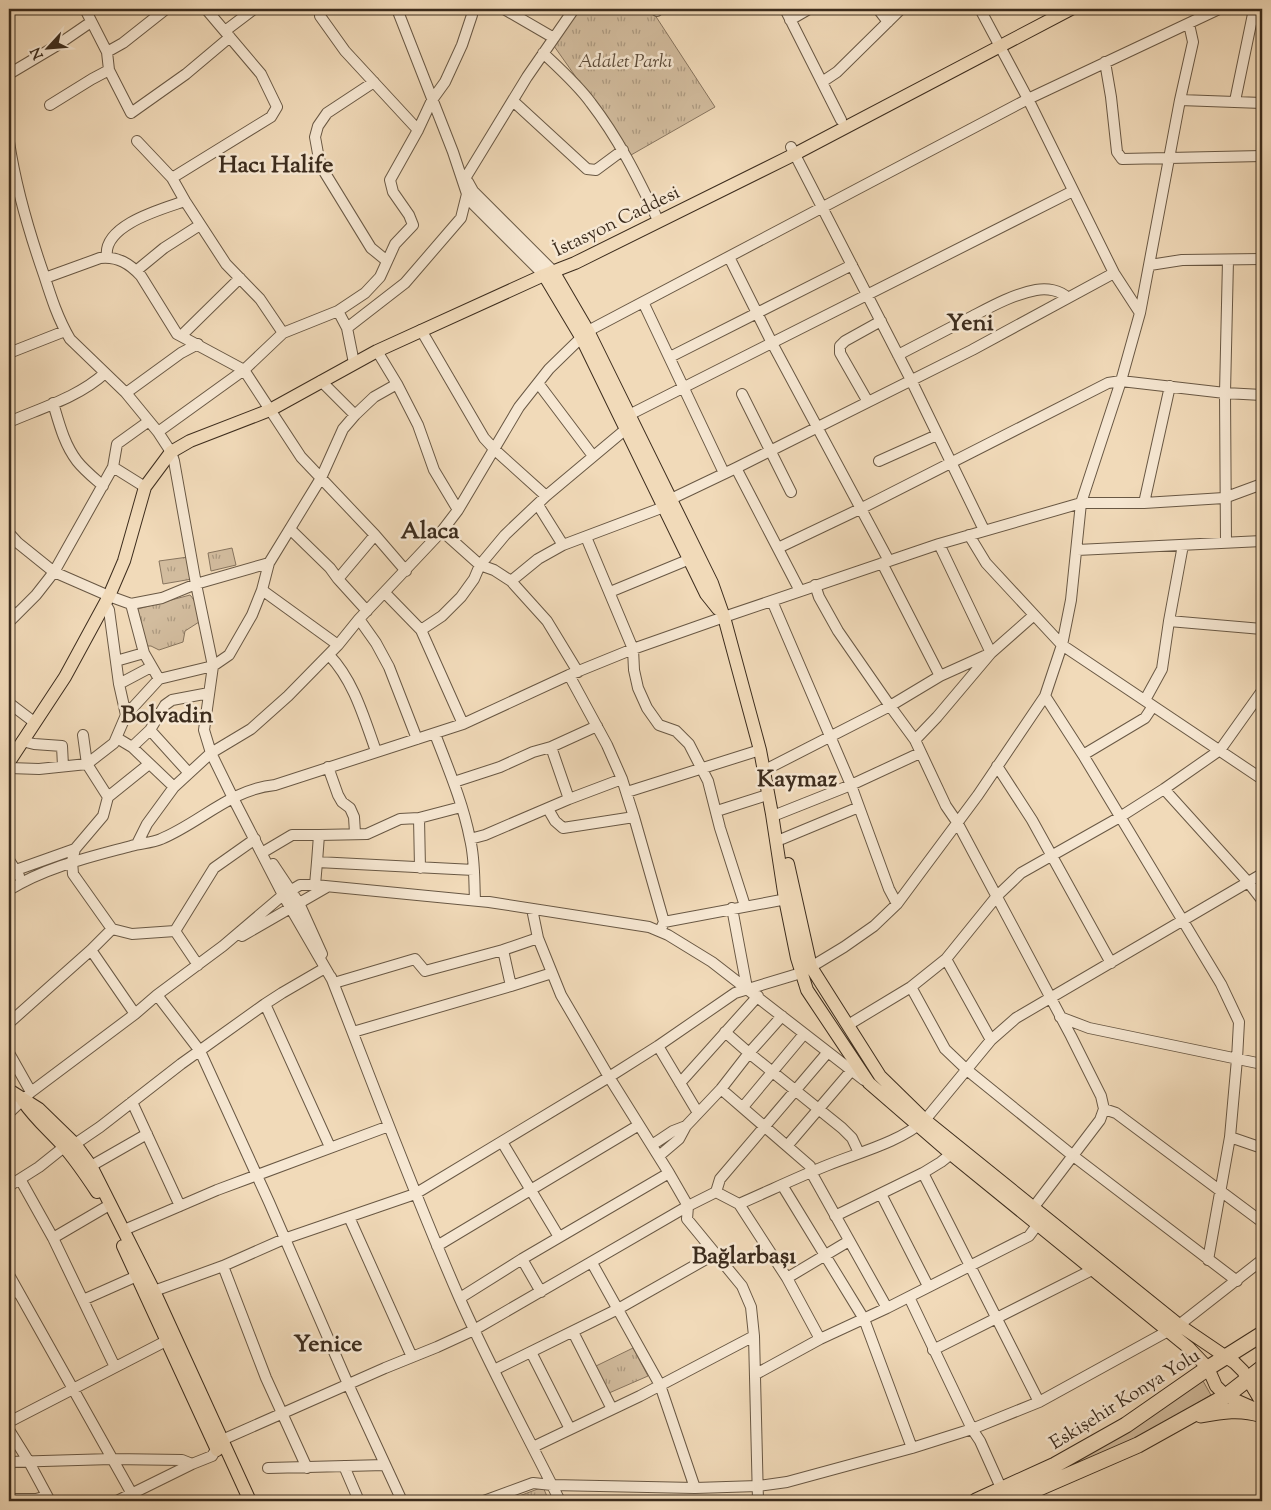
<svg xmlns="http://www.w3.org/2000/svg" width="1271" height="1510" font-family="'Sorts Mill Goudy',serif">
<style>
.green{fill:#d2bc9e;stroke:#87745e}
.park{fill:url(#park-tufts);stroke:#87745e}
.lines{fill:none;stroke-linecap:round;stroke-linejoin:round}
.minor-casing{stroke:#695844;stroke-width:12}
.major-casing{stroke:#3c2c1d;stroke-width:14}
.highway-casing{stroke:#3c2c1d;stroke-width:17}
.minor{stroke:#f6e7d2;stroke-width:10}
.major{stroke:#f1dab9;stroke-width:12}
.highway{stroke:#f1dab9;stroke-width:15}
.labels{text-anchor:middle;stroke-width:5;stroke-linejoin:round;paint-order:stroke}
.park-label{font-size:19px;font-style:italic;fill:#5a4937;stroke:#f6e7d2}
.street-label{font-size:19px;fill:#3c2c1d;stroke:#f6e7d2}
.district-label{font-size:24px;font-weight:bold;fill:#3c2c1d;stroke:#f6e7d2}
</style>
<defs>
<pattern id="park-tufts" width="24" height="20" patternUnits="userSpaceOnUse" patternTransform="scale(1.25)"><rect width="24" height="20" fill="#d2bc9e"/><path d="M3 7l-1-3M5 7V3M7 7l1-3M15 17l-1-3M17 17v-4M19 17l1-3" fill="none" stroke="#ac9980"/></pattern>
</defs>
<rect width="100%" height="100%" fill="#f1dab9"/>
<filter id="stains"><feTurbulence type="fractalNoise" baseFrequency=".004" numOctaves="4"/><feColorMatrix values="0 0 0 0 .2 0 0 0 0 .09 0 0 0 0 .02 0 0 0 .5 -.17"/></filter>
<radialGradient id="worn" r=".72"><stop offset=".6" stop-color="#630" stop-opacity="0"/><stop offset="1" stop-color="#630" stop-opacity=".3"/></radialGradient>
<path class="green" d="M1203,1381L1211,1395L1143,1435L999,1501H990L1069,1465Z"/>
<path class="park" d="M579,9H651L715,107L631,155L554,46Z
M232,548L236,565L211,571L208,553Z
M188,557L192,579L163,584L159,561Z
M190,595C197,602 198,612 199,622L185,631L183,642L159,650L151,646H142L134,610Z
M633,1348L648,1376L609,1393L596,1366Z
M543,1487L549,1501H506Z"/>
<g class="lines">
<defs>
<path id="minor" d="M85,9L107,52L109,70L131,113L186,74L230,37
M320,9V16L345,51L418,130
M397,9L453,152L467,194L473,204L544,275
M504,9L554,38
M655,9L657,11
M785,9L841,120
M878,9L888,22
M1047,9L1049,11
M790,20L809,9
M225,31L254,9
M107,52L123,43L166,9
M543,53C560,69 578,85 591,103C618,138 637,176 656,216
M1105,62L1111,97L1117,152L1122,159L1262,156
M9,74L56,46L91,22
M374,82L327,113L318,126L315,137L319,159L325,173L371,248L387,261
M822,82L837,72L901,9
M1180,100L1262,103
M513,101L587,169L596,170L623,150
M1235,101L1253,14L1252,9
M50,105L92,79L109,70
M137,141L172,178L185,201L226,264L260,299L283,333
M9,142C16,188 29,232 44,275C51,297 58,319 70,339L126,393L158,432L171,452L174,461L196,584L213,666L204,730L211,753L233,798L283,895L334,983
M791,147L911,380L984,530
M172,178L271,117L277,107L261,74L206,9
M468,182L473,191L553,271
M107,257C102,225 162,209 185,201
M729,257L772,343L889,561
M1150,265L1182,260L1262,259
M136,271L164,248L200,225
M45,278L100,258C118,256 130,264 141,276L177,334L244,370L301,457L375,535L406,571
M643,302L724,473
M338,311L347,328L354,363
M1140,313L1180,100L1193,42L1189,24
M347,328L405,283L461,218L467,194L466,177L527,77L574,9
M421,330L484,438L495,450L546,496
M181,336L240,278
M377,351L397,384L418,425L434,470L458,510
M9,353L65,331
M898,355C923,342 948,329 973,316C992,306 1014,294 1036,290C1047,288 1060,290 1068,298
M670,357L852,265
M321,381L355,415
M538,383L593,456
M126,393L181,353L198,344
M742,394L791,492
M868,402L840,353V346L845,341L881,321
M53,403C59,423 64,444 77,461C84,470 94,478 103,486
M623,418L1073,191
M9,422C41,408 79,397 105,373
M158,432L244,370L283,333L338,311L365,293L380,277L395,244L413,225L409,215L393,192L390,180L418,130L432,100L445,82L462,45L472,15V9
M879,461L937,435
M113,467L145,487
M736,468L800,591
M1144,503L1170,386
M538,505L563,545
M290,529L330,568L338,579L367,611
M442,531L480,565L494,570L511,581L547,621L578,672
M9,533L18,543L54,572L109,596L131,604L162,598L196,584L269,563
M969,535L986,563L1062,645L1262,779
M586,537L633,649L634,670L638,688L647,708L659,725L676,731L689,744L708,781L720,828L745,906
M1226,543L1225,393L1228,260
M778,548L862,508L1108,383L1121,381L1225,393L1262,395
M1077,550L1262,541
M882,563L940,676
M338,579L375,535
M511,581L538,559L563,545L664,507L671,499L736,468L972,350L1114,273
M815,585L819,597L838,631L890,706L915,740L946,806L957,822L1071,1036L1101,1096L1104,1109L1100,1120L1030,1212
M262,590L338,645
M610,592L690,559
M385,593L421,630L463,724
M772,601L851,785L889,889L897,904
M105,603L109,610L119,684L126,715
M131,604L144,653L159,679
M9,608L15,616
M359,619L376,643L389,667L417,739
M1169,621L1262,629
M9,622L36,595L54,572L113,467L117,444L149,421
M421,630L442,616L461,597L474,579L480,565L505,535L546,496L626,429
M329,655C354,681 364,718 376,751
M116,661L144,653
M569,675L607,745L622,779L634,817L664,922L660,931
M119,684L151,667
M1045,696L1083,755L1221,984L1239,1022L1237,1059L1230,1137L1208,1260
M1145,700L1162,669L1169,621L1183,545
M9,703L34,722
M150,730L188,772
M435,734C448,768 463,803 470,839C475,859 474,880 475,900
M83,735L87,764L108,797L103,816L75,849L72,861L73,874L112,929L132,934L175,931L214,868L255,839
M117,738L132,747L174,787
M915,740L937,717L991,653L939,544
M22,741L34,744L62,746L63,766
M132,747L150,730L165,705L172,700L209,693
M551,747L569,799
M1083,755L1145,718L1153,706
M997,766L1032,820L1111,963
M328,767L338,795L342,802L350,808L354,817L355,833
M9,768L39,769L87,764L114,743L126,715L159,679L213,666L229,655L252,615L262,590L269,563L321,478L343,429L355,415L374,397L397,384
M763,771L890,706L940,676L991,653L1034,615
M454,782L500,767L533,752L551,747L597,726
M1164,789L1248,882L1262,900
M627,792L760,750
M108,797L149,764
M548,809L555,821L563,828L634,817
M717,811L767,795
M778,814L851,785L920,753
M419,818L420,868
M470,839L485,835L569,799L622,779
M782,839L859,807
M137,844L147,824L174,787L211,753L251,729L288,696L338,645L359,619L442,531L458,510L519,407L549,369L588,331L1028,99L1219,9
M265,851L292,835H319
M9,860L19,876
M317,862L319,835L367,834L400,819L419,818L461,807
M273,864L299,903L322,954
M16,870L75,849
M315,885L317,862L474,870
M9,890C46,867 90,857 131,846C141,843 152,843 161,839C200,823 231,789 275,785L463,724L569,675L633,649L724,617L939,544L1081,503L1121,381L1140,313L1114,273L1028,99L980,9
M732,908L747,988
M532,909L538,938L561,995L609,1077L669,1173L688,1206L687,1219L742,1286L751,1307L754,1336L758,1501
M664,922L792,898
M175,931L198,965
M242,936L327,887
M91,950L135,1014
M503,950L511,986
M946,959L991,1040
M331,977C373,1084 413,1192 459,1297C490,1367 526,1433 560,1501
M334,983L415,959L425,971L503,950L538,938
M911,987L945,1049L967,1070L1072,1155L1237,1281
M157,995L200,1051L269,1202L348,1384L402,1501
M265,1004L330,1147
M1060,1017L1089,1028L1262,1064
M9,1023L91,950L112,929
M848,1025L911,987L946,959L997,896L1021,873L1120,817L1164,789L1220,750L1262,691
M353,1032L511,986L552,973
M725,1032L749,1053L842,1128L852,1138L859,1153
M658,1046L698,1113
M9,1053L31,1092
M680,1083L758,996
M721,1089L810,1166L811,1172L887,1308
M132,1102L180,1206
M743,1107L804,1034
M1104,1109L1116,1113L1262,1222
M9,1113L31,1092L135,1014L157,995L223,946L283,895L300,885H315L489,902L649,927L668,935L712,962L864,1080
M1230,1137L1262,1148
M502,1142L559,1237
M75,1144L100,1127L181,1064L265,1004L282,993L325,968
M652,1145L673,1131L686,1126
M787,1146L851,1071
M659,1156L679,1139L686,1126L721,1089L749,1053L782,1016
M91,1166L147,1134
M923,1173L1039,1402
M20,1179L53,1238L115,1367
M782,1185L864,1319L912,1448
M9,1186L39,1167L64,1147
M716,1192L739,1204L787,1278L820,1339
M881,1194L928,1286
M739,1204C769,1191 798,1177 828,1165C860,1152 898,1143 925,1120L991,1040L1016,1018L1262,874
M835,1216L923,1173L941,1162L951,1154
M349,1217L412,1357
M124,1230L217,1190L389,1126
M53,1238L106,1207
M437,1246L639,1125
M522,1259L541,1292
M592,1263L660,1385L695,1488
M223,1266L266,1378L307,1468
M9,1275L136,1501
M787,1278L849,1241
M154,1291L223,1266L284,1239L415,1194L609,1077L658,1046L735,993L801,973L844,947L874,926L897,904L917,877L978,795L1045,696L1062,645L1071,600L1081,503H1144L1224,498L1262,484
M9,1296L17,1290
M909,1297L972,1429L980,1441L1002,1490
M460,1298L522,1259L669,1173
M83,1300L137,1276
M573,1332L612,1409
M933,1350L1092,1270
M531,1352L570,1429
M494,1370L618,1309L715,1254
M756,1374L820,1339L887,1308L1029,1236L1041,1220
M9,1422L166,1341
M9,1430L29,1462L50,1501
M533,1447L640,1396L754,1336
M9,1462L112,1459L182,1460L192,1464L212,1456L222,1440L385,1368L437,1347L474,1330L688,1206L716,1192L720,1179L828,1052
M344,1466L359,1501
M268,1468L385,1465
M9,1499H36L47,1496
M117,1501L192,1464
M484,1501L533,1483L552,1485L695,1488L758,1486L787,1482L912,1448L972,1429L1039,1402L1179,1325L1262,1260"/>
<path id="major" d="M553,271L588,331L712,583L724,617L760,750L772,814L785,899L797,958L807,990L869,1083L951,1154L1189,1348L1208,1368L1216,1386L1226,1396L1260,1411
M544,275L581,337L706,594L718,609
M9,762L65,677L109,596L124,561L145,487L171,452L190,441L270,410L377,351L544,275L575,263L795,154L1071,9
M788,864L811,967L880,1076L925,1120L1179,1325L1235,1363L1243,1371L1262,1403
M9,1090L39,1109L75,1144L91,1166L154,1291L250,1501
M23,1101C35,1119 51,1132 65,1148C77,1162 87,1177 97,1192
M123,1246L217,1450"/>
<path id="highway" d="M1201,1415C1222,1411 1241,1408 1262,1415
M976,1501L1055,1465L1126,1425L1208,1368L1262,1334
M1009,1501L1138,1445L1226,1396L1262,1368"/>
</defs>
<use href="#minor" class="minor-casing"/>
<use href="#major" class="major-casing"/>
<use href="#highway" class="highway-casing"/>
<use href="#minor" class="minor"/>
<use href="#major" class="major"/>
<use href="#highway" class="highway"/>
</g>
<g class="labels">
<g class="park-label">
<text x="625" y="67">Adalet Parkı</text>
</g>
<g class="street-label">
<text transform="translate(616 220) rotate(-26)" y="7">İstasyon Caddesi</text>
<text transform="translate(1124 1398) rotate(-32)" y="7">Eskişehir Konya Yolu</text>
</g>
<g class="district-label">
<text x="276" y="172">Hacı Halife</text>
<text x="970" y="330">Yeni</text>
<text x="430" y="538">Alaca</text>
<text x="167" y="722">Bolvadin</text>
<text x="797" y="786">Kaymaz</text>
<text x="744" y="1263">Bağlarbaşı</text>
<text x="328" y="1351">Yenice</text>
</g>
</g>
<rect width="1271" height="1510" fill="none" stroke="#f1dab9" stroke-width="30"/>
<rect x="10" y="10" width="1251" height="1490" fill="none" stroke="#3c2c1d" stroke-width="2.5"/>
<rect x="15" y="15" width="1241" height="1480" fill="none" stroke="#3c2c1d"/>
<g transform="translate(48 48) rotate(244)" stroke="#f6e7d2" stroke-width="4" paint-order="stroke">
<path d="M0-4L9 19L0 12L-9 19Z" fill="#3c2c1d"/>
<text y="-8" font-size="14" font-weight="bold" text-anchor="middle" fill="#3c2c1d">N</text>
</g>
<rect width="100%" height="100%" filter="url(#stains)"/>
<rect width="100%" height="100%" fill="url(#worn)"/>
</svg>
